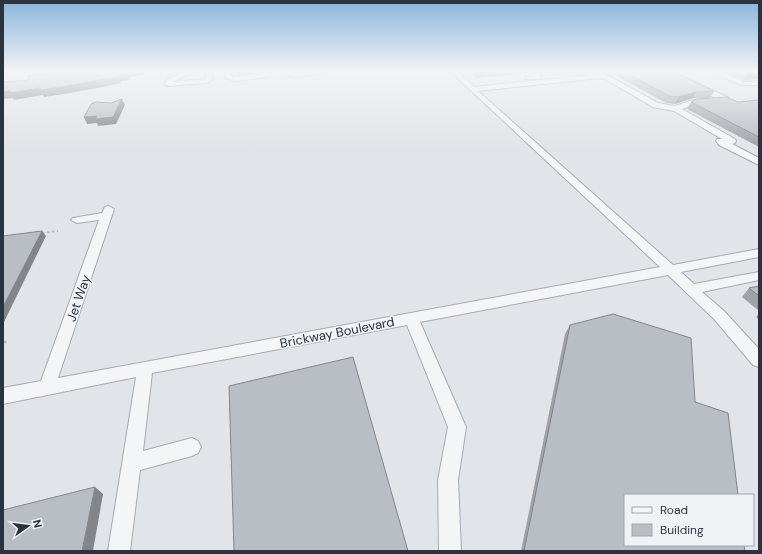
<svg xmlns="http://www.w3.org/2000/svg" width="762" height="554" font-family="'DM Sans',sans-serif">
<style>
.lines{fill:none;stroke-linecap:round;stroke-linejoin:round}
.minor-casing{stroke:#a7abb2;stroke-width:2}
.path-far1{stroke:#b7bbc0;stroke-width:2;stroke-dasharray:2.5 2.5;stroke-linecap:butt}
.path{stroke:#b7bbc0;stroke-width:2.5;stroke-dasharray:3.5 3.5;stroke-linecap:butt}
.minor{fill:#f3f5f7;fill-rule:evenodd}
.wall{fill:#9fa3a9}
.shaded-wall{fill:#82858a}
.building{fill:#b9bec5;stroke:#82858a}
.labels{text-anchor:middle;stroke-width:3;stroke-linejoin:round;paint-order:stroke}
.street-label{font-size:13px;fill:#2b333e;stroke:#f0f3f6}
</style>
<rect width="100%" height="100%" fill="#e1e4e8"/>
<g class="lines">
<defs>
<path id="minor" d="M74,71H80V72L77,74Z
M186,71H196L172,82L206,79L207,71H213L212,80L207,83L167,86L164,84L168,79Z
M225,71H231V76L235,77L263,74L265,71H271L268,77L235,81L226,78Z
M285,71H292L294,73L334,71L297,77L290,76Z
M450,71H457L474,87L600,74L609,76L658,103L675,106L693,100L717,99L663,71H672L729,98V102H726L693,105L682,109L735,139L736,141L735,143L732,144L759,158V165L719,145L716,141L717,139H722L674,111L653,107L605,79L600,78L478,91L673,265L759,249V257L681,272L694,284L759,272V280L702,292L724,311L759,349V367L753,365L714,319L668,275L420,322L466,427L458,480L461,551H439L438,480L448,427L407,325L152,373L143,451L192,438L198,441L201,447L198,453L192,456L140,470L130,551H108L136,377L3,404V388L41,381L99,220L77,223L71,220L73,218L102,213L105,207L109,206L114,209L58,378L660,267Z
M529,71H536L542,77L539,79H526V77L533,76Z
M710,71H720L744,82L759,81V85H741Z"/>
</defs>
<use href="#minor" class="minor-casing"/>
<path class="path-far1" d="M42,233L58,231"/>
<path class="path" d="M3,342H7"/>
<use href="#minor" class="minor"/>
</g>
<path class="wall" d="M469,71H528L527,73L476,78Z
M608,71H672L714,91L710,98H693L675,104L666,103Z
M725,71H759L744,80Z
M759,101V147L687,109L691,102H738Z
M759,286V311L742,297L749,288Z
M759,314V320L756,317Z
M570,325L695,402L745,551H521L565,334Z"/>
<path class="shaded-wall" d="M127,71H144L145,74L128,78L129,80L120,81L121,83L103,87L64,94L44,97L43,95L14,100L13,98L3,99V92L40,88L117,75Z
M238,71H263L262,73L238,75Z
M477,71H528L527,73L476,78Z
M759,71V79L744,80L749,72Z
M696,92L693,98L675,104L678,97Z
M122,99L125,105L116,124L98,126L97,123L87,124L84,117L97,116Z
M42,231L46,236L3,324V307Z
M95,487L103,494L93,551H82Z"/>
<path class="building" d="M59,71L76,73L80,71H127L126,72L127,73L117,75L118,77L61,87L40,90V88L10,93V91L3,92V82L29,80V76Z
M623,71H672L714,91L696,92L678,97L669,96Z
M747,71H759L749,72Z
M726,97L738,102L757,100L759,101V137L691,102L697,99Z
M122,99L113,117L95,119L97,116L84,117L91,104L96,102L111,103Z
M42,231L3,307V236Z
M759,286V296L749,288Z
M613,314L691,338L695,402L728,413L738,495H625V545H744L745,551H524L570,325Z
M353,357L408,551H234L229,386Z
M95,487L82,551H3V510Z"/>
<linearGradient id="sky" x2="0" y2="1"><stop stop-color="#8bb4da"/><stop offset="0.48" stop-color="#f2f3f5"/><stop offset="1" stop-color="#f2f3f5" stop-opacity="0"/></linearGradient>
<rect width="762" height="149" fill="url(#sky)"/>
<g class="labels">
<g class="street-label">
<text transform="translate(78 298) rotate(-71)" y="5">Jet Way</text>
<text transform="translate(337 332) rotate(-11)" y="5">Brickway Boulevard</text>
</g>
</g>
<rect width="762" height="554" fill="none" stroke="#2b333e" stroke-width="8"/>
<rect x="624" y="494" width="130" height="52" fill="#f0f3f6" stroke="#a1a6ac"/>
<rect x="632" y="507" width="20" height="6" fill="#f3f5f7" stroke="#a1a6ac"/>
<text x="660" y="514" font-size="12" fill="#2b333e">Road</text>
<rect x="632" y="524" width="20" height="12" fill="#b9bec5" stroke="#a1a6ac"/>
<text x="660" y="534" font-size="12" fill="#2b333e">Building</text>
<g transform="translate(28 526) rotate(76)" stroke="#f0f3f6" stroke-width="3" paint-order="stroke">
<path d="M0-3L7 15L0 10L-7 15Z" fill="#2b333e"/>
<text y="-6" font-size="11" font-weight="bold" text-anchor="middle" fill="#2b333e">N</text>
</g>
</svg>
